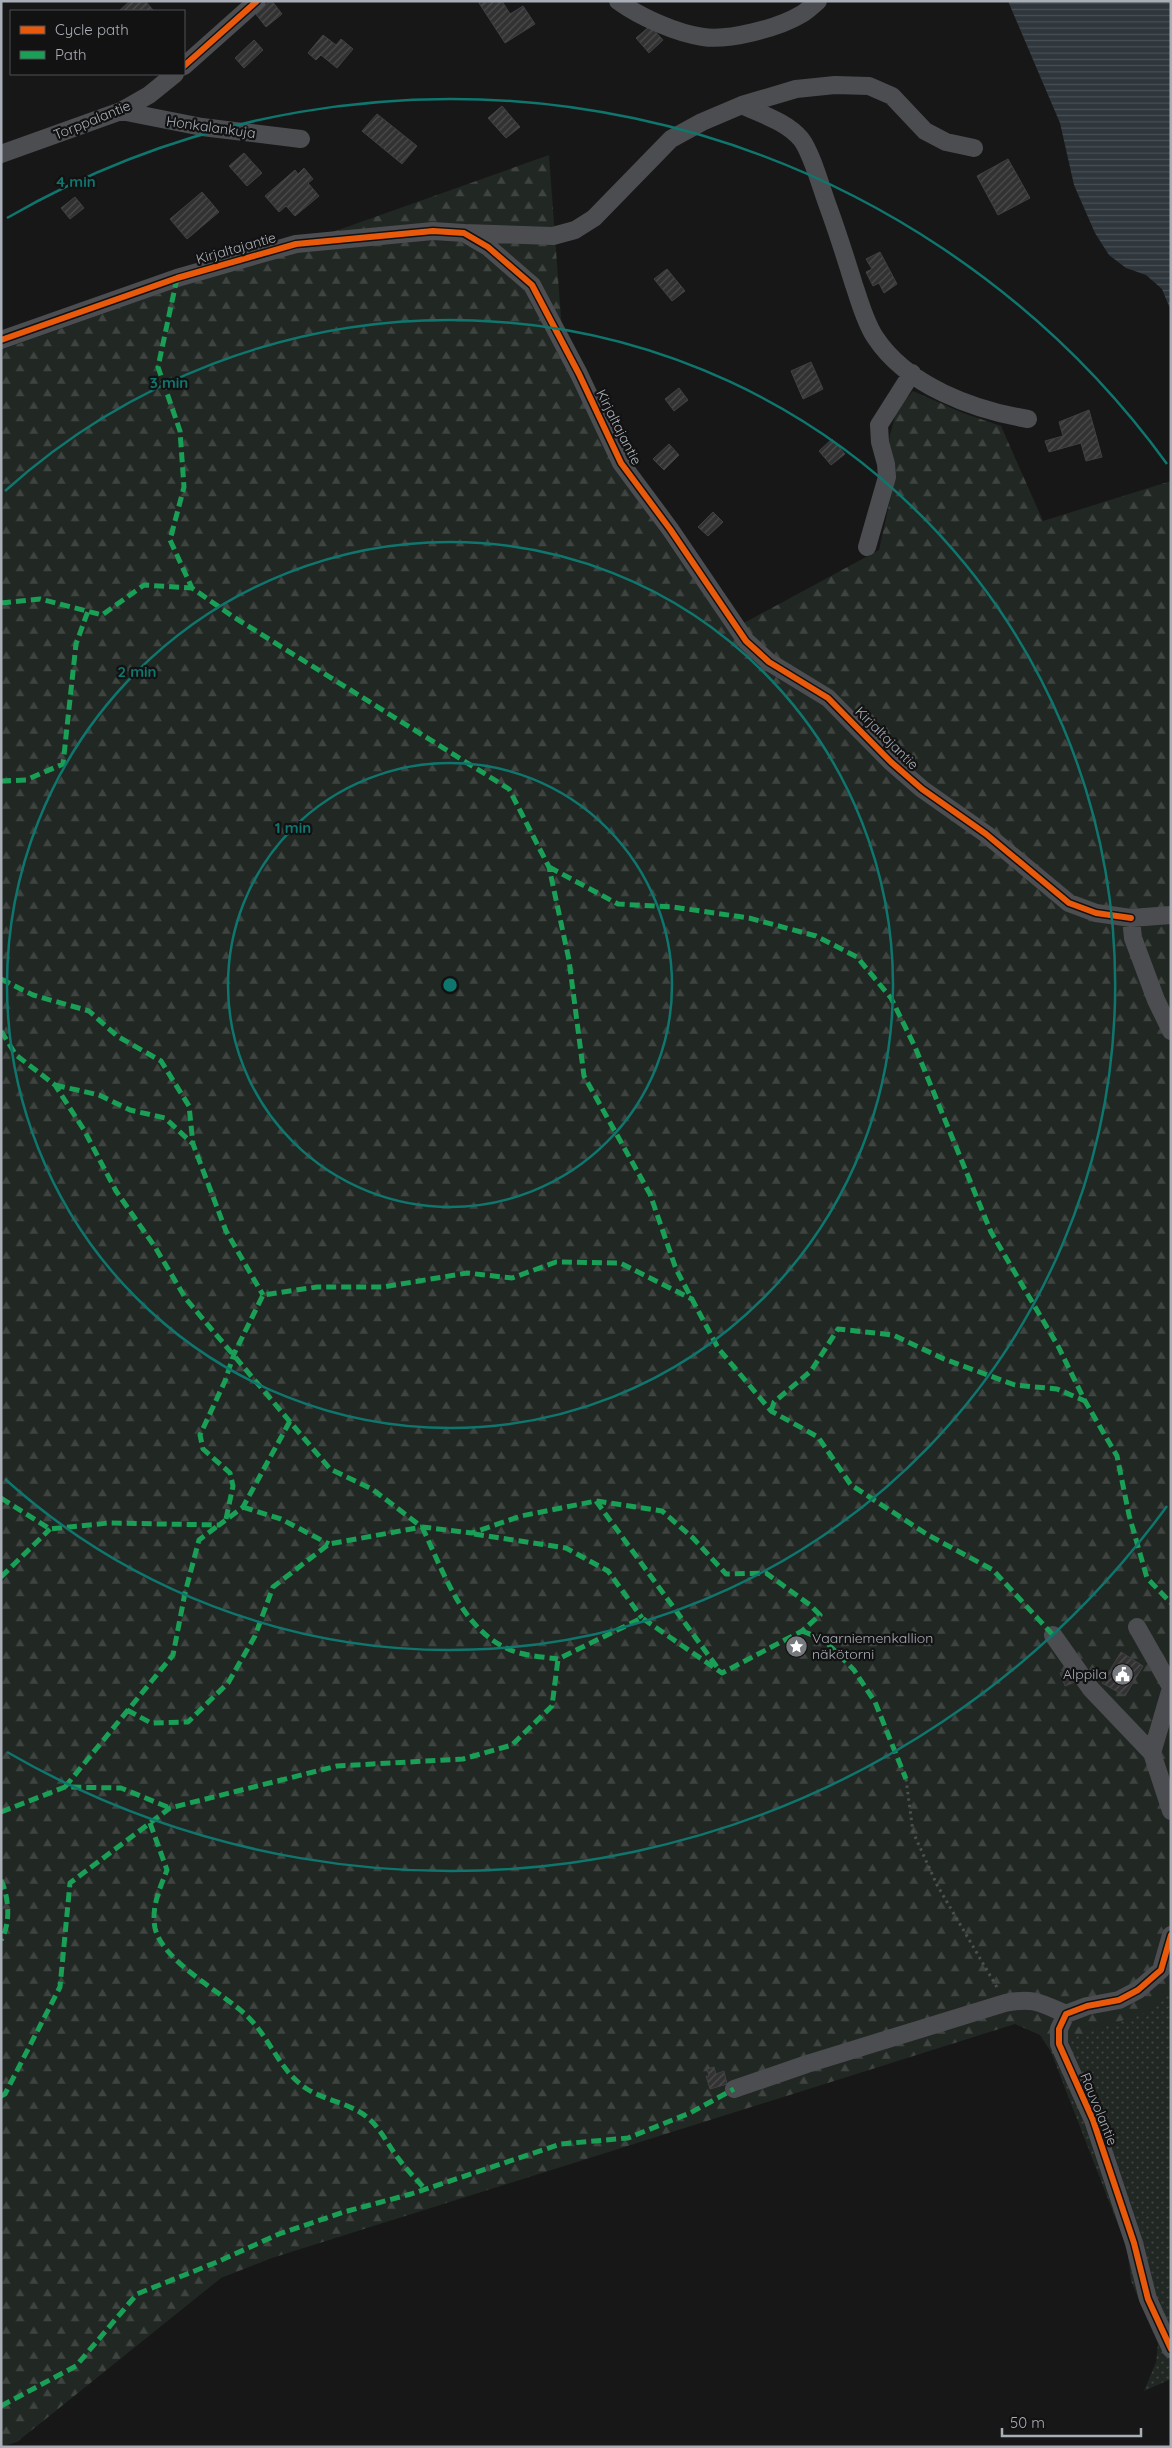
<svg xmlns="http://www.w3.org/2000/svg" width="1172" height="2448" font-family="Quicksand,sans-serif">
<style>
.green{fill:url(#green-dots)}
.forest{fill:url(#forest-firs)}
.water{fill:url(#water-rules)}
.building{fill:url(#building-hatch);stroke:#404144}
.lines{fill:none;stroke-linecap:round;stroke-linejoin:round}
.path{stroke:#4d4f51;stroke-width:3;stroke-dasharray:2.5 4;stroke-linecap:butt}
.minor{stroke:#4c4d50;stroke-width:18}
.quiet{stroke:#1a9f57;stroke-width:5;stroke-dasharray:10 5;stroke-linecap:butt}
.cycleway-casing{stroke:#121213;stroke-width:9}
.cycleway{stroke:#e8590c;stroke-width:6}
.ring{fill:none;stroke:#0f766e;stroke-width:2.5}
.labels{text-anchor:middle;stroke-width:4.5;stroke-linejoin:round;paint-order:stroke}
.street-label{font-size:14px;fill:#aaafb7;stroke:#121213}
.poi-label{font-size:14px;fill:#aaafb7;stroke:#121213;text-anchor:start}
.centre{fill:#0f766e;stroke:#121213;stroke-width:2.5}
.ring-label{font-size:15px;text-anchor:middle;font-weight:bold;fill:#0f766e;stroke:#121213;stroke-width:4.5;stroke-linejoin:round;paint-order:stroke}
</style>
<defs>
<pattern id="green-dots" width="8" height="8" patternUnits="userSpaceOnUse" patternTransform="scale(1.25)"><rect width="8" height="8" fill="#212722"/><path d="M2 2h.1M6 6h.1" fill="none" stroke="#3f4440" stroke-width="1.8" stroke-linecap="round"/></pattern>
<pattern id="forest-firs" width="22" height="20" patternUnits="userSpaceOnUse" patternTransform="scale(1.25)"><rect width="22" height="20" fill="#212722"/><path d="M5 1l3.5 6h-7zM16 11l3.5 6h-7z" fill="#3f4440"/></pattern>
<pattern id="water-rules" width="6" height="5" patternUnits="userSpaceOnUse" patternTransform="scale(1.25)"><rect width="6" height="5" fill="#2f373c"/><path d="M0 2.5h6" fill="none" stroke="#4a5156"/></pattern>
<pattern id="building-hatch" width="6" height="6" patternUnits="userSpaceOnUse" patternTransform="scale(1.25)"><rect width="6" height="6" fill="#323233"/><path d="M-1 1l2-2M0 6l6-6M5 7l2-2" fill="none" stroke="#4d4d4e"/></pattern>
</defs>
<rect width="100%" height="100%" fill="#171718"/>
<path class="green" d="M1171,1935V2379L1144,2391L1156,2362L1158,2344L1131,2281L1127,2248L1051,2052Z"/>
<path class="forest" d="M549,155L564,359L611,460L729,631L879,550L893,487L889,439L897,409L913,391L963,413L1001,426L1043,521L1171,481V1985L1150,2011L1071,2038L1051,2052L1040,2035L1015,2024L272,2258L221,2278L17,2442L1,2447V350Z"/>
<path class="water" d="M1008,1H1171V311L1162,289L1146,275L1126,268L1109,255L1095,233L1074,185L1060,123Z"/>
<path class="building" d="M130,1H145L154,11H119Z
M270,1H272L282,14L266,27L255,13Z
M481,1H502L510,14L523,6L535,24L505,43L479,3Z
M650,26L663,40L649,53L636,38Z
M323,35L336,45L341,39L353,49L337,68L321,55L316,60L308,53Z
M254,40L263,50L244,68L235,58Z
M502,106L520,127L506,138L488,118Z
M377,114L417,146L402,164L362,131Z
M244,153L262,173L247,186L229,166Z
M1008,159L1030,198L998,215L977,176Z
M304,168L313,179L308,183L319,196L295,216L286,206L279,212L265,196L295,170L298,174Z
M202,192L219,212L187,239L170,219Z
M75,197L84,208L70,219L61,208Z
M880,252L897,284L884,293L879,283L873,286L866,272L872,269L866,259Z
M667,269L685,291L672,301L654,279Z
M811,362L823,389L803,399L791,371Z
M679,388L688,400L674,411L665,399Z
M1089,410L1102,457L1086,461L1081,443L1049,452L1045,441L1063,436L1059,422Z
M832,439L845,454L831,465L819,451Z
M669,444L679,455L664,470L653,459Z
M713,512L723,522L708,536L698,527Z
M1121,1652L1143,1666L1125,1696L1102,1683Z
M1070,1669L1075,1682L1065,1686L1060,1673Z
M714,2067L716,2074L724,2071L727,2084L710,2089L706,2076H709L707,2069Z"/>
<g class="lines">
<path class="path" d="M906,1779L913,1832L937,1885L998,1989"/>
<path class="minor" d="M618,1C640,17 676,33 703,37C728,41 778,28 800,15C806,12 812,6 818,1
M184,66L257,1
M742,105C761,114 787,122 801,139C812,153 822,191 829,209C838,234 846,259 854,285C860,302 865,322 875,337C907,386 974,410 1028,419
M121,111L202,127L301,139
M1,154L121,111L149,95L175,74
M464,233L553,236L575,230L594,218L671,139L702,122L742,105L796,89L835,85L869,86L892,96L925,131L946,142L974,148
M1,340L177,278L296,244L433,231L464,233L488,247L532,285L579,374L621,463L670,529L746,641L769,662L828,698L891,762L922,789L986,834L1069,903L1096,913L1131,918L1171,915
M867,547L887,477L886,464L880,442L879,425L912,373
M1131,918L1133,938L1156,1000L1171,1031
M1137,1627L1171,1687
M1053,1635L1091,1689L1152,1753L1171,1811
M1152,1753L1171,1688
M1171,1935L1161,1970L1138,1990L1119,2000L1087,2006L1066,2014L1059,2029V2044L1093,2120L1134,2243L1148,2299L1171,2349
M734,2089L807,2064L1005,2003C1033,1997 1041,2003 1066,2014"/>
<path class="quiet" d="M177,278L158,367L180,431L184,487L170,540L192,588L232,616L509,789L549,867L569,960L584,1076L650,1194L676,1269L718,1348L771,1411L818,1437L851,1485L928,1535L993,1570L1053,1635
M1,603L40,599L102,615L144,585L192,588
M1,781L26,780L63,764L76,644L88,611
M549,867L618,904L673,907L749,918L816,936L857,957L891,998L915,1047L991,1232L1058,1346L1085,1401L1117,1456L1129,1515L1147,1578L1171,1603
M1,979L33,995L89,1011L117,1036L161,1061L189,1106L193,1144L226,1231L263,1295
M1,1031L16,1055L55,1085L84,1130L116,1191L155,1247L186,1299L330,1469L372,1489L422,1527L472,1533L521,1516L596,1501L662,1511L693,1538L726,1574L766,1573L810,1605L820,1615L802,1631L722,1673L642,1618L558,1659
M55,1085L99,1095L130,1110L165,1118L193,1144
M771,1411L774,1402L811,1371L838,1329L893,1335L944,1359L1015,1385L1057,1389L1085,1401
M1,1498L50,1529L108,1523L219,1525L243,1507L290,1421
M596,1501L717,1667
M243,1507L281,1519L329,1544
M226,1519L233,1486L230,1473L203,1449L200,1435L225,1381L234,1354L263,1295L317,1287H383L467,1273L512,1278L556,1262L620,1263L692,1299
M422,1527C444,1572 462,1632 513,1651C527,1656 544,1657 558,1659
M474,1534L566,1548L608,1571L642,1618
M1,1577L50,1529
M802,1631L823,1639L854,1670L875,1702L906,1779
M127,1710L151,1723L188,1722L228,1683L255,1636L273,1587L329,1544L422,1527
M65,1787L173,1655L185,1593L199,1540L219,1525
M1,1812L65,1787L121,1788L170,1808
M150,1823L167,1870C160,1888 151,1907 155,1928C163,1963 225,1993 250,2019C272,2042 280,2071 307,2089C326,2101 351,2103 368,2118C381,2129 388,2145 398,2158C406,2169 416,2179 425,2189
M1,1880C9,1897 11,1924 1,1940
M1,2096L5,2094L60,1987L70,1883L170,1808L337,1766L463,1759L512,1745L552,1706L558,1659
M1,2406L76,2366L137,2294L217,2262L279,2234L344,2212L411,2194L561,2144L628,2138L690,2113L734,2089"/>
<defs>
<path id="cycleway" d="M184,66L257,1
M1,340L177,278L296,244L433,231L464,233L488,247L532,285L579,374L621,463L670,529L746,641L769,662L828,698L891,762L922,789L986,834L1069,903L1096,913L1131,918
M1171,1935L1161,1970L1138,1990L1119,2000L1087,2006L1066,2014L1059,2029V2044L1093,2120L1134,2243L1148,2299L1171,2349"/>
</defs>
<use href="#cycleway" class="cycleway-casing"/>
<use href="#cycleway" class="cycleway"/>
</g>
<g class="ring">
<circle cx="450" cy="985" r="222"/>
<circle cx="450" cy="985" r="443"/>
<path d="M5 491A665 665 0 1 1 5 1479"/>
<path d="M1167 1506A886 886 0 0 1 7 1752M7 218A886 886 0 0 1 1167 464"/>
</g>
<defs>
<symbol id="sight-disc" viewBox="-11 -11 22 22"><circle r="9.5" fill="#777a7f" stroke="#121213"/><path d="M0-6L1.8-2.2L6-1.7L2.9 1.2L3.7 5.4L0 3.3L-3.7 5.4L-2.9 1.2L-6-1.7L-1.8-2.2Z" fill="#fff"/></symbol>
<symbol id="civic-disc" viewBox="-11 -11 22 22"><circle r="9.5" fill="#777a7f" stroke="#121213"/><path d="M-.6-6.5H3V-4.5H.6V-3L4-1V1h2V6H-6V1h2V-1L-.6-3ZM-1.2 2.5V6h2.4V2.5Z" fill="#fff"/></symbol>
</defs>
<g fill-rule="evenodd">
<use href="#sight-disc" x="784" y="1634" width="25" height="25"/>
<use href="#civic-disc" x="1110" y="1662" width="25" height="25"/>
</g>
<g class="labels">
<g class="street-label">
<text transform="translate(92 120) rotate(-22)" y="5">Torppalantie</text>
<text transform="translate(211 127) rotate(8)" y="5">Honkalankuja</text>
<text transform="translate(236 248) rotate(-16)" y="5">Kirjaltajantie</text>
<text transform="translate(619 427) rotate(63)" y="5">Kirjaltajantie</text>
<text transform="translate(887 738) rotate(45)" y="5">Kirjaltajantie</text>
<text transform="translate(1099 2109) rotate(68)" y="5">Rauvolantie</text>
</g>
<g class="poi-label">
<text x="812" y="1643">Vaarniemenkallion<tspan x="812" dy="16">näkötorni</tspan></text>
<text x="1107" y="1679" text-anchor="end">Alppila</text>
</g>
</g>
<circle cx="450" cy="985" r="8" class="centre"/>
<g class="ring-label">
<text x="76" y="187">4 min</text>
<text x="169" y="388">3 min</text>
<text x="137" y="677">2 min</text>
<text x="293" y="833">1 min</text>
</g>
<rect width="1172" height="2448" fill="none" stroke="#aaafb7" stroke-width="5"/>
<rect x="10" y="10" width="175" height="65" fill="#121213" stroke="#4f5155"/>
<rect x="20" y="26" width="25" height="8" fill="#e8590c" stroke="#4f5155"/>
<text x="55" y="35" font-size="15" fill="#aaafb7">Cycle path</text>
<rect x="20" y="51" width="25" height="8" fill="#1a9f57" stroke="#4f5155"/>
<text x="55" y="60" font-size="15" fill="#aaafb7">Path</text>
<path d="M1002 2428v8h139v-8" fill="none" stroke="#aaafb7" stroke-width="2.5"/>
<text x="1010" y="2428" font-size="15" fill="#aaafb7" stroke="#121213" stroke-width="4" paint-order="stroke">50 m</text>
</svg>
